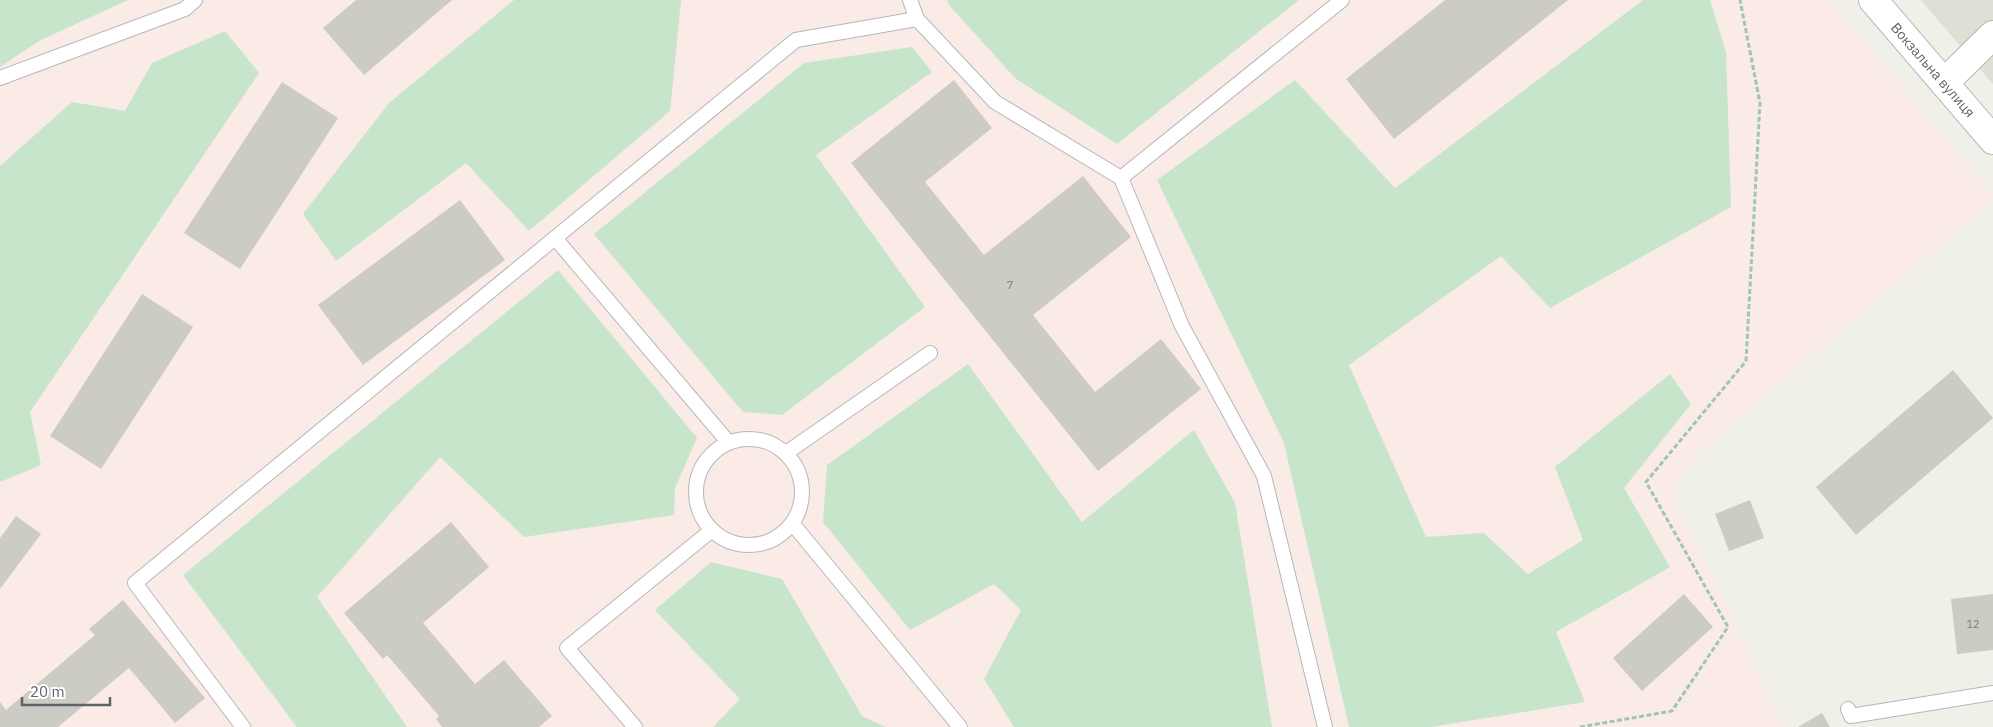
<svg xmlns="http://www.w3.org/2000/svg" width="1993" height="727" font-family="'IBM Plex Sans',sans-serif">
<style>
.education{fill:#e0dfd6}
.medical{fill:#faebe7}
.green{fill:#c7e5cb}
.building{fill:#cccbc4}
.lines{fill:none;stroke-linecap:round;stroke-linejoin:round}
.lane-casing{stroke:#b5b7bb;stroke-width:16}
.street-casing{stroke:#b5b7bb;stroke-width:30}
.secondary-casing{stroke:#b6b9be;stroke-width:30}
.path{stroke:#a0c6b0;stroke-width:3;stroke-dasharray:5 2.5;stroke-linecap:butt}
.lane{stroke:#fff;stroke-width:14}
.street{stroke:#fff;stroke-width:28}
.secondary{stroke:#fff;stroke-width:28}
.labels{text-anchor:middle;stroke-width:4.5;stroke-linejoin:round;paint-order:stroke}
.number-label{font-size:11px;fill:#7a7c7e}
.street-label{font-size:14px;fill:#5f6267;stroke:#fff}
</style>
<rect width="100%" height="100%" fill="#f0efe8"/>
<path class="education" d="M1921,0H1993V84Z"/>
<path class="medical" d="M0,0H1830L1993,196V200L1698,453L1672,492L1784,727H0Z"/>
<path class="green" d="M0,0H128L39,41L0,67Z
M514,0H681L670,111L529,231L466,163L336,261L303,214L389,103Z
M947,0H1299L1117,144L1015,78L949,5Z
M1643,0H1710L1726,52L1731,207L1550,308L1501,256L1349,365L1426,537L1484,533L1528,574L1583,540L1555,467L1670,374L1691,404L1624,488L1670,567L1556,632L1585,702L1431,727H1349L1284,443L1157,180L1295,80L1395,188Z
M225,31L259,73L30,412L41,465L0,482V166L72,102L125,111L152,63Z
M912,47L932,72L816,155L925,307L782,415L743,412L594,234L804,63Z
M558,270L697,438L675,488L674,515L524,537L440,457L317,597L407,727H297L183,575Z
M968,364L1082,522L1194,430L1235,503L1272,727H1014L984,679L1021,610L994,584L910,630L823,522L827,465Z
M711,562L782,579L862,716L886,727H713L740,699L655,610Z"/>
<path class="building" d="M356,0H452L364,75L323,28Z
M1445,0H1568L1394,139L1346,79Z
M954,80L992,128L925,182L984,255L1083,176L1131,237L1033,315L1095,392L1161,339L1201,389L1098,471L851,163Z
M282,82L338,118L240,269L184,233Z
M460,200L505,260L363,365L318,305Z
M142,294L193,327L101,469L50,436Z
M1953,370L1993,418L1856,535L1816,487Z
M1750,500L1764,538L1729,551L1715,514Z
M16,516L41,534L0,589V538Z
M451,522L489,567L423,623L475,684L504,660L552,716L539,727H442L436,719L439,716L387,655L383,659L344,613Z
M1684,594L1713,627L1642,691L1613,658Z
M1993,594V650L1957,654L1951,599Z
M123,600L205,698L175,723L129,668L58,727H0V702L6,710L95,635L89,629Z
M1822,713L1830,727H1798Z"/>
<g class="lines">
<defs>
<path id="lane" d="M910,0L917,19L995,102L1121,178
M0,78L185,9L195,0
M555,238L729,443
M696 492a53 53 0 1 1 106 0a53 53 0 1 1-106 0Z
M786,453L930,353
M792,523L960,727
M1848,709L1851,716L1993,693
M243,727L135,583L796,40L917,19
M635,727L567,648L712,530
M1325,727L1264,476L1182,326L1121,178L1342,0"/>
<path id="street" d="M1944,83L1993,35"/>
<path id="secondary" d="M1873,0L1993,140"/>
</defs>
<use href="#lane" class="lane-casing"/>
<use href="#street" class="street-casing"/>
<use href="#secondary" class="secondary-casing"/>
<path class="path" d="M1580,727L1672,711L1728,627L1646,482L1746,361L1760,103L1740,0"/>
<use href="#lane" class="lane"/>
<use href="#street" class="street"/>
<use href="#secondary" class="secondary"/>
</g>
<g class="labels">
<g class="number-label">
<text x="1010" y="289">7</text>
<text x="1973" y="628">12</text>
</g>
<g class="street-label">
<text transform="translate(1933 70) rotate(49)" y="5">Вокзальна вулиця</text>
</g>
</g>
<path d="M22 697v8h88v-8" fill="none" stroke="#5f6267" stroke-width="2.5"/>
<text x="30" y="697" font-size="15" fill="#5f6267" stroke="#ffffff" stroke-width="4" paint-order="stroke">20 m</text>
</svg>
